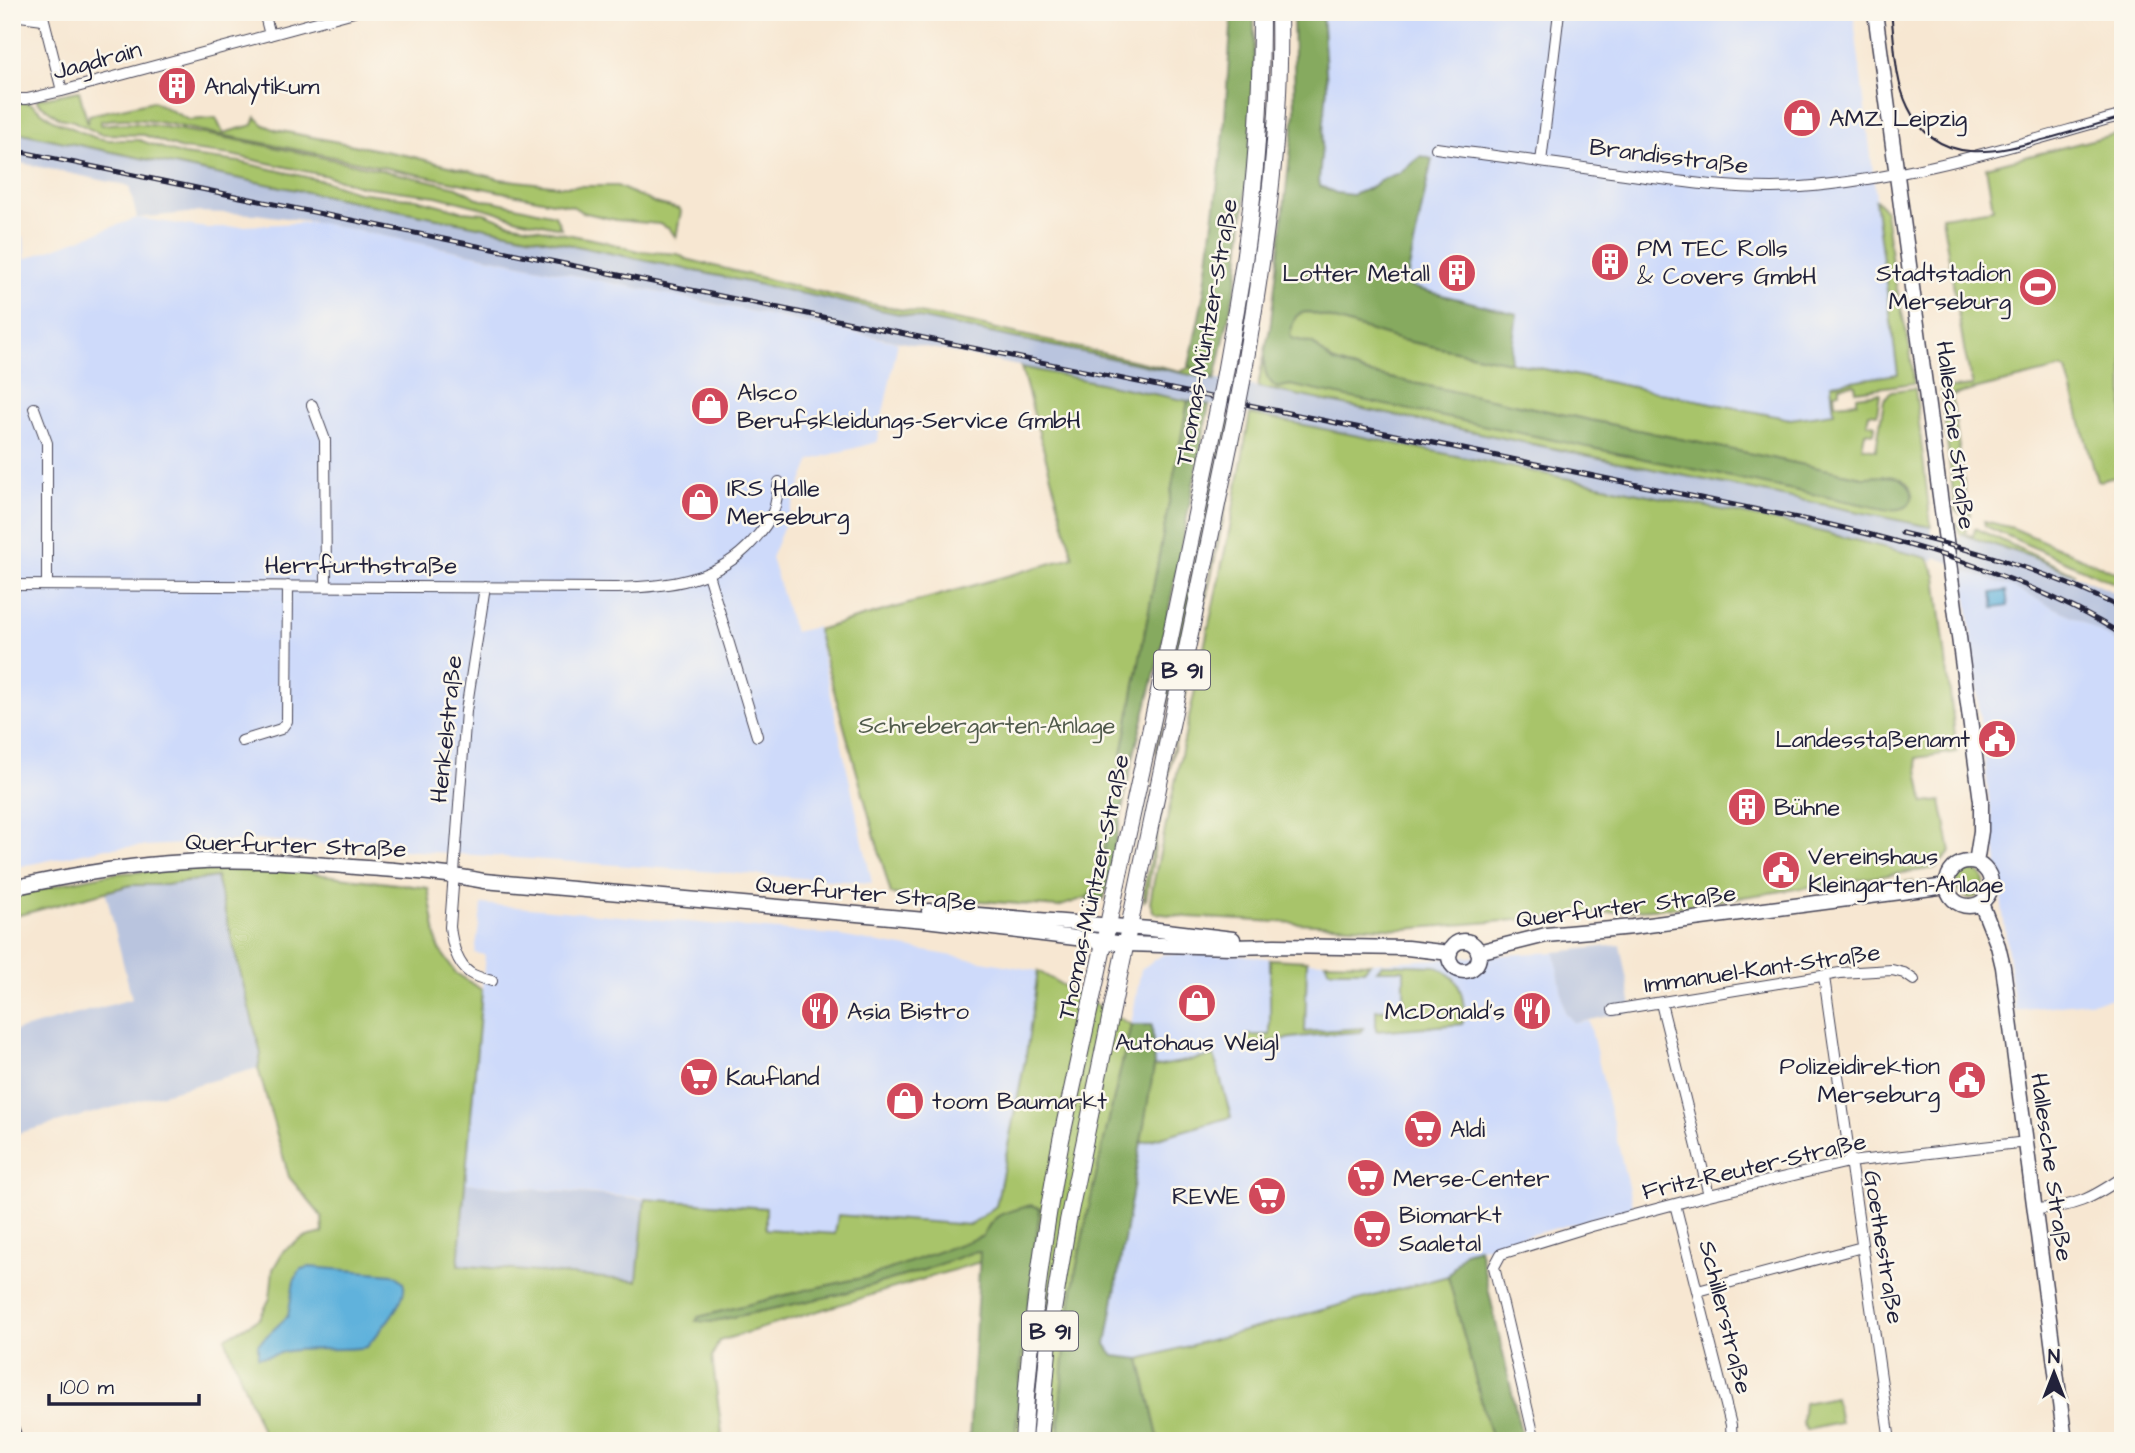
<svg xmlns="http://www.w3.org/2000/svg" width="2135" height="1453" font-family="'Architects Daughter',sans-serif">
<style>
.built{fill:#cedafa}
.industrial{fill:#b9c4de}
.green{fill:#a8c46b;stroke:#657353;stroke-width:2}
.forest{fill:#86aa5f;stroke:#54664d;stroke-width:2}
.water{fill:#61b2dc;stroke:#426a8c;stroke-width:2}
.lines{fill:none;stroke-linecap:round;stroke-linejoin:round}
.street-casing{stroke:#424052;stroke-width:12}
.secondary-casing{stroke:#424052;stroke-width:17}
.primary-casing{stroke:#424052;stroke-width:18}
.street{stroke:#fff;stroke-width:10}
.secondary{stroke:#fff;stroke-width:14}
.primary{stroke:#fff;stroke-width:16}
.tram{stroke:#22223b;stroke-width:2}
.rail-casing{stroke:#22223b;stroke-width:5}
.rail{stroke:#fbf7ec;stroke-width:2.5;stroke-dasharray:8;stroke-linecap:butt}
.primary-bridge-casing{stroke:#424052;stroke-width:18;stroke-linecap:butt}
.primary-bridge{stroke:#fff;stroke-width:16}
.labels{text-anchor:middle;stroke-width:5;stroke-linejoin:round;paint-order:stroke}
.shield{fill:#fbf7ec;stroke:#636270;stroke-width:2}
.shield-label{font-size:23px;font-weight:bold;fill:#22223b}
.street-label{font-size:24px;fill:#22223b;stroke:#fbf7ec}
.poi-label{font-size:24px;fill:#22223b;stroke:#fbf7ec;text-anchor:start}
.park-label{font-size:24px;fill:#515b4c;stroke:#fbf7ec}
</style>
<rect width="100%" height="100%" fill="#fbf7ec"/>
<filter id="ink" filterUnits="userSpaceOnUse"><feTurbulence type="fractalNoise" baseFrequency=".0143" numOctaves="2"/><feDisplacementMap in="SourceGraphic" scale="14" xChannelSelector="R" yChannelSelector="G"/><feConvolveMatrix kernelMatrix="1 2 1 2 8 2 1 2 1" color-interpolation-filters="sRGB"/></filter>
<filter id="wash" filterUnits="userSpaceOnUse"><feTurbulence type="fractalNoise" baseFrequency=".00686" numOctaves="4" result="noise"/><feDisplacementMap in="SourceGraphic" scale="28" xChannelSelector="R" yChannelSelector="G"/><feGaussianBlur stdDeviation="1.57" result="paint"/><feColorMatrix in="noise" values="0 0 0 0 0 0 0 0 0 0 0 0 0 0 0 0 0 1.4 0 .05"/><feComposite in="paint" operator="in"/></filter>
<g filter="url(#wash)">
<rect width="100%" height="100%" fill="#f7e7d2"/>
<path class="built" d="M1319,12H1853L1898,374L1831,384L1835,413L1790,419L1514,363L1302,324Z
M137,218L207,228L316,222L898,342L877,442L811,460L771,558L794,632L816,627L872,883L261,840L107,848L12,868V241L24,236L25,259Z
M1964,571L2009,586L2074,617L2123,646V998L2015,1010L1988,791Z
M482,904L834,935L1038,971L1026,1055L996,1206L971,1225L839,1215L836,1234L765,1229L766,1208L465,1183L485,955L475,953Z
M1555,952L1565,1013L1575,1023L1589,1021L1633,1208L1465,1252L1448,1276L1140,1359L1114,1356L1106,1344L1154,1067L1152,1025H1131L1141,969L1164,954L1243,955L1289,961L1368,963Z"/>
<path class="industrial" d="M12,131L1870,513L1931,527V533L1960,539V534L2029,556L2123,596V646L2074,617L2009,586L1964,571L1963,567L1935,557L1934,561L1864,541L1781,522L316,222L256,214L198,212L137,218L129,186L12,161Z
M216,876L261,1054L258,1068L12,1135V1032L132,999L106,893L131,885H166Z
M1620,945L1633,1011L1575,1023L1565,1013L1555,952Z
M465,1183L645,1199L637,1281L458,1265Z"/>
<path class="green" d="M79,91L88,124L89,115L153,101L189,120L216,118L223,133L253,125L256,117L264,125L276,130L410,156L500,179L560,186H617L655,203L679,209L681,211L676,238L670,229L659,224L616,220L582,212L572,206C453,183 335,156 216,134C178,127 140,114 101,121V125C139,119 178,130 216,136C297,151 377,169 457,187L481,200L493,201L555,215L561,228L518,219L491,210L436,196L360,186L327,176L231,155L182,149L144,135L100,134L73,121L59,118L37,102V99Z
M12,103H30L53,120L96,138L109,140H139L183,155L240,162L324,181L357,192L416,199L462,211L484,213L509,223L602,241L638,251L678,254L686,259L856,301L971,323L1180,371L1187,369L1189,366L1215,380L543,239L226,176L12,131Z
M2123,132V475L2100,481L2097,480L2066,370L2062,368L1954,395L1952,398L1966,499L1971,515L1965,516L1955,510L1941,389L1973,386L1965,354L1942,217L1993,209L1986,167Z
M1875,200L1879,202L1885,211L1893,271L1910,349L1914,383L1856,391L1855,384L1839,386V392L1834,393L1835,404L1857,402V396L1880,393L1877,414L1869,413L1867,423L1875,425L1874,433L1865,432L1862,447L1876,450L1884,400L1891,391L1915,388L1931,527L1258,387L1263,358C1265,371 1266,380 1277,388L1290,385L1909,486C1899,472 1878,478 1862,477L1366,373L1332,361L1313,344L1291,338L1290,334C1294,321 1293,312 1309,312L1401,340L1790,419L1834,413L1831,384L1898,374Z
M1021,367L1188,401L1098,883L1088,897L1058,907L891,894L817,630L1073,557Z
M1250,414L1781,522L1928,558L1936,576L1957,752L1916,758L1924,803L1941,801L1951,852L1935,868L1677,907L1404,929L1187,917L1154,913L1150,903L1153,885L1230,527Z
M1226,420L1231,421L1156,753L1173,657Z
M1241,437L1167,781L1146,899L1144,901V888L1213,559Z
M1984,521L2013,528L2123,576V587L1985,526Z
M1960,522L1967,524L1965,534L1973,536L1975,528L2075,574L2029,556L1960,534L1957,524Z
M217,866L293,869L324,875L428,888L438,947L456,973L482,990L458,1265L637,1281L645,1199L766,1208V1229L835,1234L838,1215L970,1225L996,1206L1026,1055L1038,971L1131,1025C1112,1107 1092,1188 1076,1271C1066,1327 1063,1384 1058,1441H1015L1021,1365L1040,1209L1031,1205L990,1223L984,1236L871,1276L806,1290L699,1317L710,1322L841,1294L921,1271L976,1251L981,1252L980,1262L719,1341L712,1357L723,1441H266L225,1338L260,1318L270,1298L273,1269L284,1250L303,1238L323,1233L322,1217L289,1177L258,1068L261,1054L216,877L166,885H131L12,917V897L69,882L109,874Z
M1956 884a14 14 0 1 1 28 0a14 14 0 1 1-28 0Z
M1914,881L1908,885L1840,894V892L1858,886Z
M1270,959L1307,961L1305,1032L1363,1028L1361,1032C1322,1034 1285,1037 1247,1047V1035H1270Z
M1325,962L1368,963H1370L1364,970H1329Z
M1382,964L1436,966C1443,970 1450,974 1455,980C1462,989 1467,1014 1462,1024L1376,1031V1010L1404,1009V970H1377Z
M1214,1056L1231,1117L1140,1143L1154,1067Z
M1448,1276L1492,1441H1159L1140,1359Z
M1835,1397L1840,1423L1806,1430L1802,1422L1804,1403Z"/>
<path class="forest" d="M1232,12H1254L1255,83L1238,275L1215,380L1189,366L1204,293L1224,133Z
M1293,12H1322L1327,87L1319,180L1320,186L1336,193L1352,195L1368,189L1383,179L1399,173L1421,156L1432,159L1406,283L1411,287L1517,314L1510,362L1401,340L1309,312C1293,312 1294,321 1290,334L1291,338L1313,344L1332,361L1366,373L1862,477C1873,477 1886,475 1896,477C1906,479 1917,493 1910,503C1906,510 1896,509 1889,510L1290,385L1277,388C1257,374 1265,348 1270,329L1295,112Z
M1188,401L1209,405L1162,645L1132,762L1104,899L1096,897L1087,906L1088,897L1098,883Z
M1131,1025H1152L1154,1067L1106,1344L1114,1356L1140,1359L1159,1441H1058C1061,1384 1066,1326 1076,1271C1092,1188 1112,1107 1131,1025Z
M1031,1205L1040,1208L1021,1365L1015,1441H969L980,1252L976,1251L921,1271L841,1294L710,1322L696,1321L699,1317L806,1290L871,1276L983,1236C996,1209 1006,1214 1031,1205Z
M1479,1248L1523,1441H1492L1448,1276L1464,1252Z"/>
<path class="water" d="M2006,591L2008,606L1994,608L1992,593Z
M310,1267L393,1274C398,1277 403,1280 404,1286C407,1301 377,1334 367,1347C344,1351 320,1348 296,1350C282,1351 272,1357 258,1357V1344L288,1316L294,1281L301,1269Z"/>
</g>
<g filter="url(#ink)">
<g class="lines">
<defs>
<path id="street" d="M42,12L62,91
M264,12L270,35
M12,15L43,19
M12,99H27L62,91L354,12
M1436,148C1494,156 1553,163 1611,172C1674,181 1737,191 1801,187C1911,179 2017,144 2123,115
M1541,162L1559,12
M312,405L325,440L326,586
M34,408L47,443V585
M708,574L757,736
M12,585L617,588C667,587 718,581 753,541C760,533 768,524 772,514C777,505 777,492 779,482
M485,587L466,711L450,927C452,943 456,963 470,973C476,977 485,979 492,981
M242,741L281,729L287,721L288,586
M1824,977L1890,1441
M1661,1003L1709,1195
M1613,1010L1840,973L1892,970L1904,973L1914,980
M1675,1204L1731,1425L1732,1441
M2036,1209C2075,1207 2091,1199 2123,1177
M1698,1291L1862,1247
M1535,1441L1496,1275L1494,1267L1501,1254L1592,1226L1709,1195L1849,1162L2027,1142"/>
<path id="secondary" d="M1875,12C1911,275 1946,538 1981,801V831L1976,863
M1947 884a22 22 0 1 1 44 0a22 22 0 1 1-44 0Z
M12,888C70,875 127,865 186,862C246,858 307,863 367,868C406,871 445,873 484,881L925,920L1126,944L1231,947L1275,946L1407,948L1450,953
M1981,903L1998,946L2003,967L2065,1441
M929,911L1150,929L1233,939
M1449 956a15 15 0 1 1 30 0a15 15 0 1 1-30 0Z
M1478,952L1546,935L1633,927L1947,886
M12,1431L15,1441"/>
<path id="primary" d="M1224,379C1235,316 1247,252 1253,188C1259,130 1261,71 1261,12
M1242,382C1263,260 1282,137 1279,12
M1023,1441C1029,1339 1042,1240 1061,1140L1159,691L1218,409
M1040,1441L1050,1329L1068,1221L1236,413"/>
</defs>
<use href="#street" class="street-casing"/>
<use href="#secondary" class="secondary-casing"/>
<use href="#primary" class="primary-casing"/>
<use href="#street" class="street"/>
<use href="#secondary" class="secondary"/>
<use href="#primary" class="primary"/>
<path class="tram" d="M1891,12C1895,43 1894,79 1908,107C1937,169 1998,152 2050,138C2074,131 2099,124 2123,117"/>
<defs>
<path id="rail" d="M12,150L1827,524C1930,548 2032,579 2123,635
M1902,533C1978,551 2053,573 2123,609"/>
</defs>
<use href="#rail" class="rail-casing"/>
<use href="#rail" class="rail"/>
<defs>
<path id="primary-bridge" d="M1218,409L1224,379
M1236,413L1242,382"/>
</defs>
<use href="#primary-bridge" class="primary-bridge-casing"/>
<use href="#primary-bridge" class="primary-bridge"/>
</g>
</g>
<defs>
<symbol id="building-disc" viewBox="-11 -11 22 22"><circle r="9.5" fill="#d1495b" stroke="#fbf7ec"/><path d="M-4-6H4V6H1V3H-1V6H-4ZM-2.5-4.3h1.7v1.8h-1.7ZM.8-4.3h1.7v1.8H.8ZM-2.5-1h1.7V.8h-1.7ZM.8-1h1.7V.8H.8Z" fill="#fff"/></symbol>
<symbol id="shop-disc" viewBox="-11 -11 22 22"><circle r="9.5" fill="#d1495b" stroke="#fbf7ec"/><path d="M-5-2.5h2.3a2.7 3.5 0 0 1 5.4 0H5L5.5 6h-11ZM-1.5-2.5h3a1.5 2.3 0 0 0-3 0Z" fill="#fff"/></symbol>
<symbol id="stadium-disc" viewBox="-11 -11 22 22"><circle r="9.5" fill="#d1495b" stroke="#fbf7ec"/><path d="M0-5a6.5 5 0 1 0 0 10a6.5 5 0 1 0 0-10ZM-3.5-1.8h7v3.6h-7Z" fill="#fff"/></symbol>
<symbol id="civic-disc" viewBox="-11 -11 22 22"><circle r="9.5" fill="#d1495b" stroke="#fbf7ec"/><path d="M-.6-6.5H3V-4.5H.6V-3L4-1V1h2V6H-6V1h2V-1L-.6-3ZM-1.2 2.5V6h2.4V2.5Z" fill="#fff"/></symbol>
<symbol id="restaurant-disc" viewBox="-11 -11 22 22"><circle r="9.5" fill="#d1495b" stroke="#fbf7ec"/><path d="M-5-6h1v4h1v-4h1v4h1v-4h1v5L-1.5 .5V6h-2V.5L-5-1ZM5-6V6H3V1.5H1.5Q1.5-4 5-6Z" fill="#fff"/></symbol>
<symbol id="supermarket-disc" viewBox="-11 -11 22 22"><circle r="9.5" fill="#d1495b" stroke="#fbf7ec"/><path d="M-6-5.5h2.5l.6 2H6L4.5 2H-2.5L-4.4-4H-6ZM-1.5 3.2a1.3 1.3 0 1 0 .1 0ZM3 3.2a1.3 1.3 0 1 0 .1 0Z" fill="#fff"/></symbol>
</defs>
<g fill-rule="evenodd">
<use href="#building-disc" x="155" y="64" width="44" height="44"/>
<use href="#shop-disc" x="1780" y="96" width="44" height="44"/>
<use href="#building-disc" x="1588" y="240" width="44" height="44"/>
<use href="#building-disc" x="1435" y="251" width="44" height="44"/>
<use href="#stadium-disc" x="2016" y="265" width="44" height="44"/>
<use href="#shop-disc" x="688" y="384" width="44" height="44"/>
<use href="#shop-disc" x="678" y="480" width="44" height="44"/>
<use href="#civic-disc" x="1975" y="717" width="44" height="44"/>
<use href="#building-disc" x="1725" y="785" width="44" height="44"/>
<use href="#civic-disc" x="1759" y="848" width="44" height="44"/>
<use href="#shop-disc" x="1175" y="981" width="44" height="44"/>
<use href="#restaurant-disc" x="798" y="989" width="44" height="44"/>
<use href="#restaurant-disc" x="1510" y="989" width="44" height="44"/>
<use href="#supermarket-disc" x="677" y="1055" width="44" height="44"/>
<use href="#civic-disc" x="1945" y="1058" width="44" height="44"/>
<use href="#shop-disc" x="883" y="1079" width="44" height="44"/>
<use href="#supermarket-disc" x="1401" y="1107" width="44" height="44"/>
<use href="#supermarket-disc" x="1344" y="1156" width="44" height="44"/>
<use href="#supermarket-disc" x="1245" y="1174" width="44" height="44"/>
<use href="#supermarket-disc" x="1350" y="1207" width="44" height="44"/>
</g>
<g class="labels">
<g class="shield">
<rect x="1154" y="650.5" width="56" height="39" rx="5"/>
<rect x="1022" y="1311.5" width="56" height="39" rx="5"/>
</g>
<g class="shield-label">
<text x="1182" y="678">B 91</text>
<text x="1050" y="1339">B 91</text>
</g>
<g class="street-label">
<text transform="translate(97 60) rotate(-15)" y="8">Jagdrain</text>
<text transform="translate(1669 156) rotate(7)" y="8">Brandisstraße</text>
<text transform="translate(1206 332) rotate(-80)" y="8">Thomas-Müntzer-Straße</text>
<text transform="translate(1956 435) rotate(83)" y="8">Hallesche Straße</text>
<text x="361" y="573">Herrfurthstraße</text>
<text transform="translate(446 729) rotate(-84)" y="8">Henkelstraße</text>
<text transform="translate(296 845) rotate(2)" y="8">Querfurter Straße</text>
<text transform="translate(1093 887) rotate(-78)" y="8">Thomas-Müntzer-Straße</text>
<text transform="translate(866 893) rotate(5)" y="8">Querfurter Straße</text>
<text transform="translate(1626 906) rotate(-7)" y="8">Querfurter Straße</text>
<text transform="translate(1762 968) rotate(-8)" y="8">Immanuel-Kant-Straße</text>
<text transform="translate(1754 1166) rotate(-13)" y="8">Fritz-Reuter-Straße</text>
<text transform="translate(2052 1167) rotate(82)" y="8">Hallesche Straße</text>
<text transform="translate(1884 1247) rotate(81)" y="8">Goethestraße</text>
<text transform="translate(1726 1317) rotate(76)" y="8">Schillerstraße</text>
</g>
<g class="poi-label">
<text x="204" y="94">Analytikum</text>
<text x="1829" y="126">AMZ Leipzig</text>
<text x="1637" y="256">PM TEC Rolls<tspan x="1637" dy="28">&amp; Covers GmbH</tspan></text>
<text x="1430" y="281" text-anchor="end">Lotter Metall</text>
<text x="2011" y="281" text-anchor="end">Stadtstadion<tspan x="2011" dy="28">Merseburg</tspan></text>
<text x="737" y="400">Alsco<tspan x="737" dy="28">Berufskleidungs-Service GmbH</tspan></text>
<text x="727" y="496">IRS Halle<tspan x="727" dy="28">Merseburg</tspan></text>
<text x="1970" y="747" text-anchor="end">Landesstaßenamt</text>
<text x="1774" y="815">Bühne</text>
<text x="1808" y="864">Vereinshaus<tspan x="1808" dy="28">Kleingarten-Anlage</tspan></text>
<text x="847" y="1019">Asia Bistro</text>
<text x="1505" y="1019" text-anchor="end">McDonald's</text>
<text x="1197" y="1050" text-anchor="middle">Autohaus Weigl</text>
<text x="1940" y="1074" text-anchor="end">Polizeidirektion<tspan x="1940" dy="28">Merseburg</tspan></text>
<text x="726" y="1085">Kaufland</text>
<text x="932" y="1109">toom Baumarkt</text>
<text x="1450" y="1137">Aldi</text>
<text x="1393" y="1186">Merse-Center</text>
<text x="1240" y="1204" text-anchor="end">REWE</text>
<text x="1399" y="1223">Biomarkt<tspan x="1399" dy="28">Saaletal</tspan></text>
</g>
<g class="park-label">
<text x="987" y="733">Schrebergarten-Anlage</text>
</g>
</g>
<rect width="2135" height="1453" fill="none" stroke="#fbf7ec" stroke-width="42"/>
<g transform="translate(2054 1373)" stroke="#fbf7ec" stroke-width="5" paint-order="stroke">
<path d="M0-5L12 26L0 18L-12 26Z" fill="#22223b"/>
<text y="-10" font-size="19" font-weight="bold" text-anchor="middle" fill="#22223b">N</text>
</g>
<path d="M49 1394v10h150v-10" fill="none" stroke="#22223b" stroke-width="3.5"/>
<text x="60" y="1394" font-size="21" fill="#22223b" stroke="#fbf7ec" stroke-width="5" paint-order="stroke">100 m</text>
</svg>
